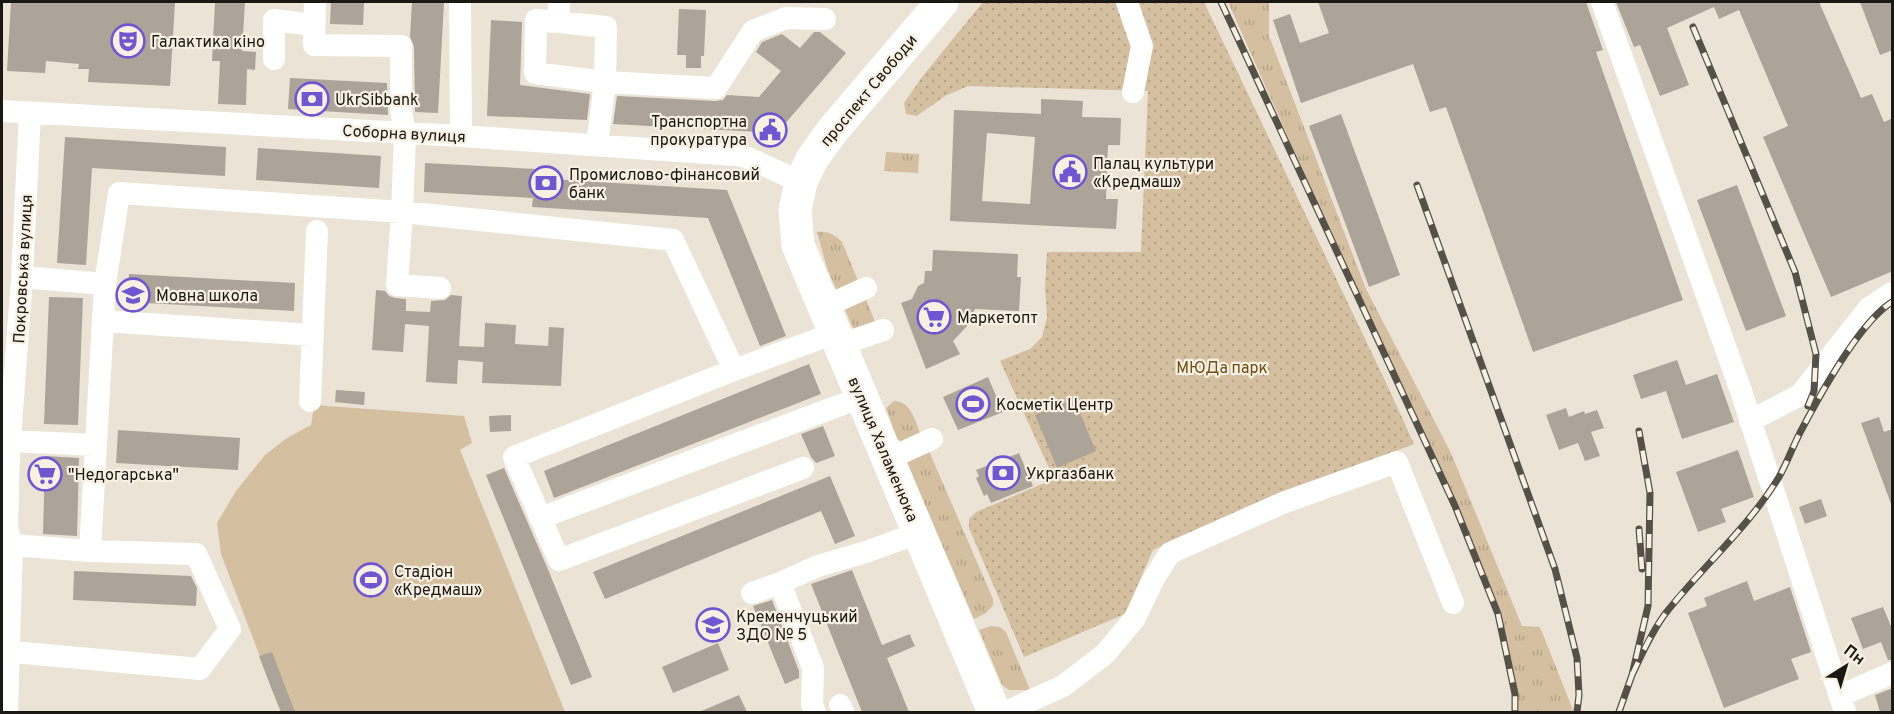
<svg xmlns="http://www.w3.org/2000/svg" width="1894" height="714" font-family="Overpass,sans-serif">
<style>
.grass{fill:url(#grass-tufts)}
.park{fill:url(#park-dots)}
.pitch{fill:#d4c0a0}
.building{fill:#aca498;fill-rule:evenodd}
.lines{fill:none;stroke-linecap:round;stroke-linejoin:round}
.minor{stroke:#fff;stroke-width:22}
.highway{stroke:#fff;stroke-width:33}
.rail-casing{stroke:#555149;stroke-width:7}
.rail{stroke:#f8f0e3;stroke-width:4.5;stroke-dasharray:14;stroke-linecap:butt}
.labels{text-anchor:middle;stroke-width:4.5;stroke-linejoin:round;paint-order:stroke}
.poi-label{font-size:16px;fill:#1b1813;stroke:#f8f0e3;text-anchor:start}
.street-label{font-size:16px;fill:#1b1813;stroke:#f8f0e3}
.park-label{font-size:16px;fill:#6d4e15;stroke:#f8f0e3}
</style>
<defs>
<pattern id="grass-tufts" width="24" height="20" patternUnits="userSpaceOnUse" patternTransform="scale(1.5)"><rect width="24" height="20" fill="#d4c0a0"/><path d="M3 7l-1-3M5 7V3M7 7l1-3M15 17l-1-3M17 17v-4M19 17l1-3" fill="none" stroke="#b5a489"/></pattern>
<pattern id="park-dots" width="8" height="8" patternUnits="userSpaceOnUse" patternTransform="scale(1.5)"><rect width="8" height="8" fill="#d4c0a0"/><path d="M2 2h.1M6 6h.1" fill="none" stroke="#b5a489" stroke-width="1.8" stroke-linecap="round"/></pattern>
</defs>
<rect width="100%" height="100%" fill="#ebe3d6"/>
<path class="grass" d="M1228,2H1269V36L1366,289L1451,453L1522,626L1540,627L1573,710V712H1519V703L1507,643L1497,603L1413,409L1320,209Z
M886,152L919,154L918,173L884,171Z
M817,232C828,231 834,234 842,242L883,341L862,349L827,268Z
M894,401C911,401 915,421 921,435L907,445L897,439L886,408Z
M929,451L993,599V605L986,613L974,619L905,459Z
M991,626L1000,627L1006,632L1030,690H1009L1002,685L979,630Z"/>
<path class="park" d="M983,2H1204L1389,389L1414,444L1259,503L1153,550L1125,614L1024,657L969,528V519L976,512L1054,479L1000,361L1030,349L1042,337L1047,317L1045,287L1047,252H1141L1148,91L968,86L945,96L917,116L906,114L904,103L922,77Z"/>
<path class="pitch" d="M314,405L464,416L472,443L460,450L565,712H281L221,554L217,523L236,491L265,455L287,438L311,425Z"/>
<path class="building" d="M11,2H175L170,86L88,82L89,69H78L79,64L46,61L45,73L7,71Z
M215,2H245L242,51L256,52L255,70L247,69L246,105L218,104L220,61H212Z
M331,2H364L363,25L330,24Z
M412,2H444L438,113L415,112L414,46L410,37Z
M1318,2H1586L1603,50L1596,52L1683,300L1533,352L1446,107L1430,112L1413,64L1301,103L1273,20L1290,14L1300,43L1329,33Z
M1616,2H1819L1861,98L1872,94L1884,122L1893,118V271L1831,297L1763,137L1788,126L1739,10L1719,19L1714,7L1667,28L1689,85L1660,96L1640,45L1634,47Z
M1860,2H1893V50L1880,55Z
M679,9L706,10L704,56H701V68H686V55H677Z
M491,20L522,22L520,85L590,94L587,120L487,116Z
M814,32H820L846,53L777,133L613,124L617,96L715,101L723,100L727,95L759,97L781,71L756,52L762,42L782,34L800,48Z
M290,78L387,83L388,115L288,109Z
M1041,99L1083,101L1082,117L1121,118L1120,145H1108L1106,199H1118L1116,229L950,221L954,110L1041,114ZM987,133L1035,137L1030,204L982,201Z
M1341,114L1400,275L1369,287L1309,126Z
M65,137L226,147L225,176L92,168L86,265L57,263Z
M258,148L381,156L379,188L256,180Z
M425,163L536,169L535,178L727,190L786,336L760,346L708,218L532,207L533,198L424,192Z
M1737,185L1786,316L1746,331L1697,200Z
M933,250L1018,254L1017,277H1021L1019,311L975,309L967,326L953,341L960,354L926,369L901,303L912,299L918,286L924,283L925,271H932Z
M129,274L295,283L294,311L127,302Z
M376,290L385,291L389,296L395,298L406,299V311L430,312L431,301L445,300L451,295L462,296L459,346L484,347L485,323L516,325L515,344L548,346L549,327L564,328L561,386L482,383L483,362L458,360L457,384L426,382L429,326L405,324L403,352L372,350Z
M49,297L83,298L78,425L44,424Z
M1677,360L1686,385L1717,374L1734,422L1682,439L1666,391L1641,399L1633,375Z
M809,364L821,394L554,498L544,471Z
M988,377L1003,412L958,430L943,397Z
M336,390L365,392L364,405L335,402Z
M1074,399L1096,451L1057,468L1035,415Z
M1566,408L1569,417L1584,411L1585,414L1597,410L1604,428L1591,432L1600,456L1585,461L1578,443L1559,450L1546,415Z
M511,415V431L490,432L489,416Z
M1879,417L1884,432L1893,429V504H1891L1861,423Z
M823,426L835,456L816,463L811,457L801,434Z
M118,430L240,438L238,470L116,463Z
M1738,450L1754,497L1721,509L1726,522L1698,532L1676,472Z
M1019,453L1033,486L991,503L987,494L984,496L976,478L979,476L976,470Z
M45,456L79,458L77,536L43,534Z
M504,468L547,567L592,677L571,685L486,475Z
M830,476L855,536L835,544L821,511L605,599L593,572Z
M1821,499L1827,516L1805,524L1799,507Z
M852,570L882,645L910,634L912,640L915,646L887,658L909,712H862L811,584Z
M74,571L191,576L197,588L196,606L73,600Z
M1747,581L1754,601L1790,587L1811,652L1791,659L1799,679L1724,708L1688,613L1707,606L1704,598Z
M772,600L799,671V678L785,684L753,606Z
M1883,607L1893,631V660H1888L1881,642L1863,649L1851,618Z
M718,643L729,670L673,693L662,667Z
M272,652L295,712H281L272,690L259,656Z
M1893,688V712H1880L1875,695Z
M739,695L747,712H699Z"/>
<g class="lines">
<path class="minor" d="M315,2L314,45L401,46V111L405,134L402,212L673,240L734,370L514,457L559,560L803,468
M460,2L461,136
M1127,2L1142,46L1133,92
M1602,2L1741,391L1845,712
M559,22L606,27L605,82L535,73L536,20L559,22V2
M274,59V20L314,25
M2,111L461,136L735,155L746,157L801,182
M597,145L605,82L716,88L753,31L786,18L825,19
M22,277L105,284L119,193L402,212L397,285L440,288
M824,307L866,288
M103,321L313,335
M840,345L883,330
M734,370L835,333
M310,401L317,231
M1750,421L1800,395L1869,308L1892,293
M10,441L96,445
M888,459L932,439
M540,518L862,397
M12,545L90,551L105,284
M780,583L813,668L812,705L815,712
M752,593L780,583L818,566L866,552L918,533
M2,651L200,669L230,629L196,554L90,551
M1840,696L1892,673
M840,705L843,712
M7,712L12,545L7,528L9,452L22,277L30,113
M1006,712L1063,686L1105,654L1135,618L1153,580L1170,553L1285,502L1397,462L1453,603"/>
<path class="highway" d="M942,2L833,130L812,159L801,182L795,210L798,245L994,712"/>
<defs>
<path id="rail" d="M1221,2L1455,506L1498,614L1515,694V712
M1693,27L1795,272L1816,354L1814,391L1808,406
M1417,185L1555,569L1577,658L1579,695L1577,712
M1639,529L1642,569
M1632,675C1642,654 1651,633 1665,614C1701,568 1748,528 1779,477C1788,461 1794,443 1803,427C1821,393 1860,322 1892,302
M1619,712L1632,675L1648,606L1650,493L1639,431"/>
</defs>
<use href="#rail" class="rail-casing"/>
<use href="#rail" class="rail"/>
</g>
<defs>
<symbol id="theatre-ring" viewBox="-11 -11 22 22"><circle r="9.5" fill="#f8f0e3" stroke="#7056d0" stroke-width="1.5"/><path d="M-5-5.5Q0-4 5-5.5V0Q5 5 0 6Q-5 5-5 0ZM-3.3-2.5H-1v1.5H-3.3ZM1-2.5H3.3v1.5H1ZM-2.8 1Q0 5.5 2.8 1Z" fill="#7056d0"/></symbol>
<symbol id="bank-ring" viewBox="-11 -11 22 22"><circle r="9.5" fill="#f8f0e3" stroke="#7056d0" stroke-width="1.5"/><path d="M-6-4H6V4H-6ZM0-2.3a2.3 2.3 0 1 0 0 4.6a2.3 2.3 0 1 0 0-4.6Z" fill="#7056d0"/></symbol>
<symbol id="civic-ring" viewBox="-11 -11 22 22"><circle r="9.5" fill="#f8f0e3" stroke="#7056d0" stroke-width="1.5"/><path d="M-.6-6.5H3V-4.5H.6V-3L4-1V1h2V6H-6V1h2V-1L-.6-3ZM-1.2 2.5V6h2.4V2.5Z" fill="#7056d0"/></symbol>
<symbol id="school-ring" viewBox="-11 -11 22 22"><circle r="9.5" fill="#f8f0e3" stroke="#7056d0" stroke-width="1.5"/><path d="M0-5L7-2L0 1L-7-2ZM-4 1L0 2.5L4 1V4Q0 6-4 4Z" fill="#7056d0"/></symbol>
<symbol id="supermarket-ring" viewBox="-11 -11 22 22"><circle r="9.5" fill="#f8f0e3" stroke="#7056d0" stroke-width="1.5"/><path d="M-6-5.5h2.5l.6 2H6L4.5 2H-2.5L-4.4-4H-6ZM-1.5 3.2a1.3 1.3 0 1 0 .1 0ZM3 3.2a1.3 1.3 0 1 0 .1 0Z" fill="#7056d0"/></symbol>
<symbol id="stadium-ring" viewBox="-11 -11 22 22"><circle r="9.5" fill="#f8f0e3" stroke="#7056d0" stroke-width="1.5"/><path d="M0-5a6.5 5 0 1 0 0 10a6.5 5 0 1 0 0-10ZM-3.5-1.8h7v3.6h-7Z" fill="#7056d0"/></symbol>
</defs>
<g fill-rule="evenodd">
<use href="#theatre-ring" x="109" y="22" width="38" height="38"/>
<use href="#bank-ring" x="293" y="80" width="38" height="38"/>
<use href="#civic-ring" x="751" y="111" width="38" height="38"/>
<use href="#civic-ring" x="1051" y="153" width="38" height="38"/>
<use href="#bank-ring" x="527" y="164" width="38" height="38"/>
<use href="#school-ring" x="114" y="276" width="38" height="38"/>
<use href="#supermarket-ring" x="915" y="298" width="38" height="38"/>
<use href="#stadium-ring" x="954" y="385" width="38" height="38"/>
<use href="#bank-ring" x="984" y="454" width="38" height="38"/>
<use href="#supermarket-ring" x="26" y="455" width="38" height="38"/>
<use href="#stadium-ring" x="352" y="561" width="38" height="38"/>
<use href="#school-ring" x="694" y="606" width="38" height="38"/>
</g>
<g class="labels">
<g class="poi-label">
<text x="151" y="47">Галактика кіно</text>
<text x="335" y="105">UkrSibbank</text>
<text x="747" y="127" text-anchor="end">Транспортна<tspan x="747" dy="18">прокуратура</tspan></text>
<text x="1093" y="169">Палац культури<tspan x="1093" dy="18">«Кредмаш»</tspan></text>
<text x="569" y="180">Промислово-фінансовий<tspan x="569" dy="18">банк</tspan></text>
<text x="156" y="301">Мовна школа</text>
<text x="957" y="323">Маркетопт</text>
<text x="996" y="410">Косметік Центр</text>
<text x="1026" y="479">Укргазбанк</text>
<text x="68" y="480">"Недогарська"</text>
<text x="394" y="577">Стадіон<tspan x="394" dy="18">«Кредмаш»</tspan></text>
<text x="736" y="622">Кременчуцький<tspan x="736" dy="18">ЗДО № 5</tspan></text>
</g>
<g class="street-label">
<text transform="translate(868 90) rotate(-50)" y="6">проспект Свободи</text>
<text transform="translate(404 133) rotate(3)" y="6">Соборна вулиця</text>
<text transform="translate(22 269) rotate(-87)" y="6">Покровська вулиця</text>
<text transform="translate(884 449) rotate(67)" y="6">вулиця Халаменюка</text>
</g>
<g class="park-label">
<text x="1222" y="373">МЮДа парк</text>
</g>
</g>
<rect width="1894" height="714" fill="none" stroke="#1b1813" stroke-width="6"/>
<g transform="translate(1846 666) rotate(37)" stroke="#f8f0e3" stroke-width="4.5" paint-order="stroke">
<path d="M0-4.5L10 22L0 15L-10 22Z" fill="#1b1813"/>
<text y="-9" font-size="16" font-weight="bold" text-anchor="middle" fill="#1b1813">Пн</text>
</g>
</svg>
